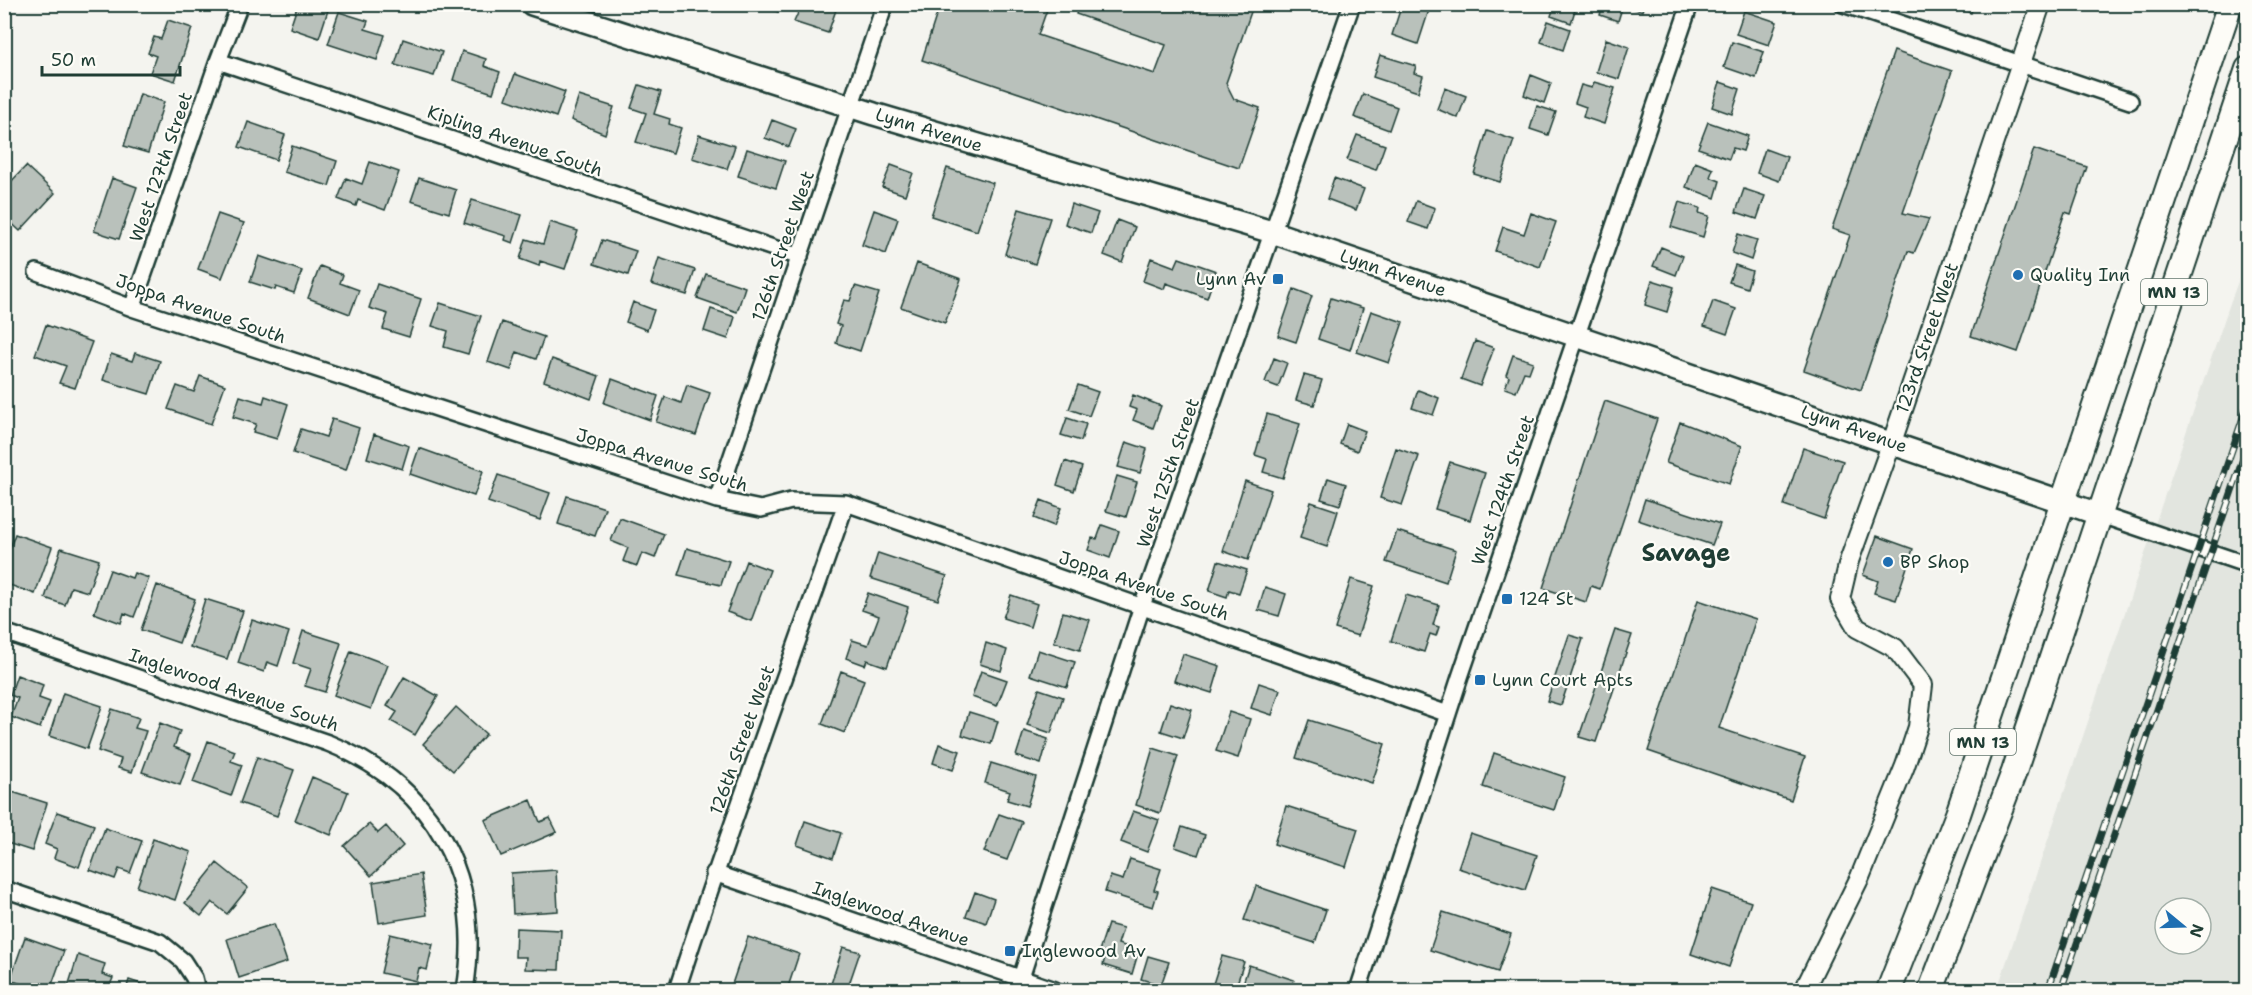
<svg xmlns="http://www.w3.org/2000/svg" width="2252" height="995" font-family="'Shantell Sans',sans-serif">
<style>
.built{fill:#e2e5df;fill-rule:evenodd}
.building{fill:#b9c1bb;stroke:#1f3d34;stroke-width:1.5}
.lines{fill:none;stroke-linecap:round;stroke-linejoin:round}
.minor-casing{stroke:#1f3d34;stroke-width:20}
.tertiary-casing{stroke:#1f3d34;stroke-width:22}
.secondary-casing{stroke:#1f3d34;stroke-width:26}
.trunk-casing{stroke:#1f3d34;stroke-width:28}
.minor{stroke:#fdfcf7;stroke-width:15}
.tertiary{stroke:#fdfcf7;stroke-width:18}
.secondary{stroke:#fdfcf7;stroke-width:21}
.trunk{stroke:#fdfcf7;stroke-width:24}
.rail-casing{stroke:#1f3d34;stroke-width:7}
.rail{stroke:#fdfcf7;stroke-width:4.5;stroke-dasharray:14;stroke-linecap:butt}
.poi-dot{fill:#1f6fb2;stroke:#fdfcf7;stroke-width:2}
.labels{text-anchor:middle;stroke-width:4.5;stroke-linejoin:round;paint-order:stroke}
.shield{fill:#fdfcf7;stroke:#62766e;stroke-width:1.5}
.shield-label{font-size:16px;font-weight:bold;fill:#1f3d34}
.street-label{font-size:18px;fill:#1f3d34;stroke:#fdfcf7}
.poi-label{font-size:18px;fill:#1f3d34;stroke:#fdfcf7;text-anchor:start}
.district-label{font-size:24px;font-weight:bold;fill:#1f3d34;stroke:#fdfcf7}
</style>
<rect width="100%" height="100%" fill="#f4f4ef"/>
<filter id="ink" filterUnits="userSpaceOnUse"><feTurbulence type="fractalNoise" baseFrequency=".0167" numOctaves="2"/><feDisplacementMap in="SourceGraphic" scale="12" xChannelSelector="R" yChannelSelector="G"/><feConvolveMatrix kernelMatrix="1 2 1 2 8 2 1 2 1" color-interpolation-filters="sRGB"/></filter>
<g filter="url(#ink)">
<path class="built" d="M2247,257V990H1997L2229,306ZM2165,908H2201V944H2165Z"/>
<path class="building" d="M298,4H330L319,38L290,28Z
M663,4H684L682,11Z
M758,4H780L778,12Z
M802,4H828L837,7L828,33L794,22Z
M940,4H1049L1038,35L1155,74L1166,45L1076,14L1078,4H1262L1252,9L1226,83L1234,99L1260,108L1239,168L922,60Z
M1402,4H1431L1418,44L1392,35Z
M1555,4H1577L1571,23L1551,16Z
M1603,4H1644L1642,11L1623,5L1618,21L1600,15Z
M1947,4H1974L1971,13Z
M2115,4H2130L2128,9Z
M1744,11L1777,22L1769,45L1736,34Z
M339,12L368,21L365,29L385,35L377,60L328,44Z
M168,20L192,28L175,81L150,73L156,56L148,53L154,37L161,39Z
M1548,21L1570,29L1563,50L1541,42Z
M403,39L442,52L434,76L395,65Z
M1606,39L1629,47L1619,79L1596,72Z
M1732,42L1764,52L1756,78L1724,67Z
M462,51L486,59L484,66L500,72L493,93L453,80Z
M1894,51L1952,71L1903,213L1929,219L1914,253L1908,251L1861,390L1804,370L1850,235L1832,229Z
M1380,55L1416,66L1414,73L1423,76L1418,92L1373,77Z
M515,74L565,92L556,117L506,99Z
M1531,75L1551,83L1544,103L1524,95Z
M1594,82L1615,88L1604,124L1583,117L1586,107L1575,103L1581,85L1592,88Z
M1720,82L1740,89L1732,114L1712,107Z
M639,85L661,92L654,114L670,119L669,124L681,128L673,153L636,142L646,113L631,108Z
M1445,88L1466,96L1458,118L1437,109Z
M140,94L164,102L148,153L124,146Z
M1363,94L1397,107L1389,130L1354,117Z
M579,96L614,107L605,134L571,120Z
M1537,106L1556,112L1548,135L1530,129Z
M772,120L796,129L789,147L765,138Z
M248,122L285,135L276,160L239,147Z
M1708,122L1748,136L1743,151L1733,148L1729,159L1698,148Z
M1487,131L1514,140L1500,182L1474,174Z
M699,135L735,146L727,169L692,158Z
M1357,135L1385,145L1376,170L1347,160Z
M292,146L337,161L329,186L284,172Z
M747,149L785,161L776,188L738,176Z
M1765,149L1787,157L1779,181L1757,173Z
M2034,149L2087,167L2071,214L2065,212L2018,352L1971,336Z
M370,162L399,172L385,210L358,200L356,206L338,199L346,178L362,184Z
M1695,162L1713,169L1710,177L1720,181L1715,198L1686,187Z
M891,165L913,173L905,195L882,187Z
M26,166L55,193L20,231L4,216V189Z
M947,168L993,183L977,231L931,216Z
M112,178L137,187L119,239L94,231Z
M419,178L456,190L449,213L411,201Z
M1334,178L1364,189L1356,210L1327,199Z
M1744,189L1765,196L1757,219L1736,212Z
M472,200L522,215L513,243L505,240L506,236L464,223Z
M1416,201L1435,208L1428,229L1408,222Z
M1679,202L1700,208L1699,213L1709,216L1703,237L1671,227Z
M1071,204L1098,213L1091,233L1065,224Z
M1019,209L1050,218L1035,264L1005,254Z
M874,210L898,219L886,254L862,245Z
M1531,213L1556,222L1540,267L1495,251L1503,227L1524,234Z
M218,214L244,223L222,278L198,269Z
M1117,220L1135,227L1122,262L1104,255Z
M550,222L578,231L565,269L540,261L539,266L520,259L526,239L543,244Z
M1738,234L1757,240L1751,260L1732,253Z
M602,240L636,251L628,275L594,264Z
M1661,247L1683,256L1676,275L1653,266Z
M259,256L302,271L294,293L276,287L275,290L250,282Z
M659,258L695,270L687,295L651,284Z
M1151,258L1175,267L1179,258L1216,271L1207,298L1166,283L1164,289L1143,281Z
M917,263L961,279L945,323L901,307Z
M1735,265L1752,271L1747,288L1729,282Z
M320,266L343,275L340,283L359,290L350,314L308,298Z
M706,274L745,287L737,312L697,298Z
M1652,280L1674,287L1667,312L1645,305Z
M377,284L421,299L409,337L383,329L388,314L369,308Z
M855,286L879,293L860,351L836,343L841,326L836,324L844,300L850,301Z
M1294,289L1312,296L1296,342L1278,336Z
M1331,298L1363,308L1350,350L1318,339Z
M1713,301L1736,309L1727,334L1704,326Z
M633,302L654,310L647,330L626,322Z
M440,303L481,316L468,354L444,347L448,331L432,326Z
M711,309L735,317L728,339L704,331Z
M1371,311L1403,322L1389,363L1357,352Z
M502,322L544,337L536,359L517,352L511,370L488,362Z
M46,325L92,342L75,388L59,383L66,366L35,355Z
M1475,341L1494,348L1480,386L1461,379Z
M135,353L160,361L149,394L103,380L111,354L132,361Z
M1513,355L1533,362L1529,373L1524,372L1516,392L1505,388L1509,377L1506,375Z
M1274,358L1287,363L1278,387L1265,382Z
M552,359L599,376L591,399L544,381Z
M1304,375L1322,380L1314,405L1296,400Z
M200,376L225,385L211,424L168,409L177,386L194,392Z
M612,379L658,396L650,420L604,403Z
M687,385L710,393L696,435L656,422L665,397L681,403Z
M1078,385L1098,392L1089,416L1069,409Z
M1418,390L1439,398L1433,415L1412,408Z
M1133,395L1161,406L1153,428L1133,420L1137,410L1129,407Z
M240,396L263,403L265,396L288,404L277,439L253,432L256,424L233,417Z
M1605,401L1657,419L1600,589L1591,586L1586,602L1543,588Z
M1267,414L1300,424L1283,478L1263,472L1267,459L1255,455Z
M1067,418L1086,424L1081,441L1061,435Z
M332,419L359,428L346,470L293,453L301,429L326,437Z
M1680,422L1742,446L1729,484L1666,463Z
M1347,424L1365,431L1357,451L1340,444Z
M374,434L409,446L402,469L367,458Z
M1126,442L1147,449L1140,473L1118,467Z
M419,448L483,471L474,496L410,474Z
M1396,448L1419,456L1402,505L1380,498Z
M1803,448L1843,461L1824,519L1784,505Z
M1065,461L1082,467L1074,491L1057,485Z
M1450,462L1485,473L1470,520L1435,509Z
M498,475L550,493L540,520L488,502Z
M1117,476L1137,482L1126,517L1106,511Z
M1328,478L1346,484L1340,505L1321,499Z
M1245,481L1271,490L1248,560L1223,551Z
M567,496L605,508L595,536L558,524Z
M1645,499L1720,524L1712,545L1638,520Z
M1041,500L1061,508L1054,526L1034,518Z
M1311,502L1338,511L1327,547L1300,538Z
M620,518L664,534L655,558L642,553L637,566L623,561L628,548L611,541Z
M1102,525L1119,531L1110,558L1088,550L1092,538L1097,539Z
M1397,531L1456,550L1446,582L1386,562Z
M15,534L52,547L35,594L4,583V564Z
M1877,536L1913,549L1896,600L1874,593L1878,581L1863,575Z
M61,548L99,560L88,592L71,587L65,605L45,598Z
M687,548L729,561L721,585L678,575Z
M878,553L947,576L938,600L870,578Z
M746,561L770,570L751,621L727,612Z
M1218,561L1247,570L1239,593L1229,590L1227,597L1209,591Z
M110,570L132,578L134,573L149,578L134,617L124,613L121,623L94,613Z
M1351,579L1374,586L1358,636L1335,629Z
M157,585L195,599L179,643L141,630Z
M1265,587L1286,594L1279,616L1258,610Z
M868,593L908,607L887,667L867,660L865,665L846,658L852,640L868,645L879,616L862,610Z
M1011,595L1037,604L1030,627L1003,618Z
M1406,595L1439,605L1433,625L1439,627L1436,636L1430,634L1424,652L1391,641Z
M205,599L243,611L227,659L190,647Z
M1698,600L1756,619L1719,728L1805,757L1791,800L1648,751Z
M1063,612L1090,620L1080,650L1054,642Z
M252,620L289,632L278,666L267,662L264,672L238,663Z
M1615,630L1632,635L1596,742L1579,737Z
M303,631L341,643L325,692L305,686L311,669L293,663Z
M1569,635L1583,639L1561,705L1547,701Z
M986,643L1007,650L1001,671L980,664Z
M1038,650L1075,662L1067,687L1030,675Z
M351,651L388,665L371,709L334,695Z
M1183,654L1220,666L1212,693L1174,681Z
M841,671L864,680L845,733L822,724Z
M981,671L1007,680L997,706L972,697Z
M17,675L43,685L39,698L50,702L40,728L11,717L18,698L10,695Z
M404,677L438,696L415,735L391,721L397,712L387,706Z
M1259,683L1280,690L1272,715L1251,708Z
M1039,689L1063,697L1051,733L1027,725Z
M63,693L102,706L87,749L49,736Z
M1170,703L1192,710L1183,738L1161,731Z
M456,707L486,734L453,771L423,744Z
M112,709L139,718L135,728L146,731L132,772L118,768L121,759L98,751Z
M969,712L998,721L991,744L962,735Z
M1229,712L1250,719L1238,758L1216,751Z
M1309,720L1385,744L1372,783L1296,758Z
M160,723L180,731L174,747L191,754L180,785L142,772Z
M1024,731L1048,739L1041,764L1016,756Z
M208,741L235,751L231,761L242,765L231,796L193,782Z
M939,744L960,751L953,770L933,763Z
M1153,748L1178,756L1160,813L1136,805Z
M1494,753L1565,777L1554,810L1483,787Z
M257,757L294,770L277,816L240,803Z
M991,763L1036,777L1027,806L1007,800L1010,791L985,783Z
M312,777L348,792L331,835L295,820Z
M9,791L47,803L32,851L4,842V803Z
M531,800L540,822L550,818L557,832L501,856L485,820Z
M1286,806L1358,829L1346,867L1274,844Z
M1133,811L1159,820L1147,852L1121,842Z
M57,812L94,825L79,867L54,858L57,849L45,844Z
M999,814L1022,822L1007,860L984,852Z
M805,821L841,833L833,858L797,845Z
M369,824L378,833L386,826L403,846L371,876L344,846Z
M1182,827L1205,835L1198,855L1175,847Z
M105,828L142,841L130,873L119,869L115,879L90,870Z
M1470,833L1537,855L1525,890L1458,868Z
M153,839L191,852L175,900L137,887Z
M1130,859L1161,869L1154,890L1158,891L1153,907L1105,892L1110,876L1123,880Z
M217,863L248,888L227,914L212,902L201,916L185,903Z
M556,870L558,911L513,914L511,873Z
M421,874L427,915L379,923L373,882Z
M1256,886L1326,910L1315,943L1244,920Z
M1712,889L1751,902L1729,967L1691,954Z
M975,892L994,899L986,923L966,916Z
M1443,912L1511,934L1498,972L1430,950Z
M274,924L287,962L239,978L227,939Z
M1108,924L1123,928L1118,944L1139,950L1132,974L1103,965L1106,953L1099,951Z
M516,928L561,930L559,970L525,969L526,957H515Z
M390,934L433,944L427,970L419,968L416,981L381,973Z
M25,937L64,951L50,990H39L10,980Z
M748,937L799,954L787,990H730Z
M843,947L860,952L847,990H829Z
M78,955L105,964L102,974L113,978L108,990H67Z
M1148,956L1169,962L1161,985L1141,979Z
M1222,956L1244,962L1235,990H1211Z
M1249,965L1294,980L1290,990H1241Z
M129,980L156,989L155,990H126Z
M531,984L551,990H529Z
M371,985L390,990H370Z
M945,985L963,990H943Z"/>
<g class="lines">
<defs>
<path id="minor" d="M1843,4L2130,101
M218,61L800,257
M37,272L132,308L717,500L761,509L791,501L846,503L1448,714
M132,308L218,61L240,4
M717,500L885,4
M2101,515L2248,565
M4,632L328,743C435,786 484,878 465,990
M714,873L1055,990
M4,889L160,942L183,961L194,978L197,990
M677,990C729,826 790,666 846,503
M1017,990L1142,606L1352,4
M1358,990L1460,677L1690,4"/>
<path id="tertiary" d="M1804,990L1860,877L1905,766L1918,727L1923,685L1895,648L1857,628L1840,599L1849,561L1892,442L2041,4"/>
<path id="secondary" d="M532,4L874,114L1272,232L2101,515"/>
<path id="trunk" d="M1889,990L1958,814L2230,4
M1931,990L2014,772L2248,69"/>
</defs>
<use href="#minor" class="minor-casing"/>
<use href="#tertiary" class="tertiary-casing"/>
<use href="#secondary" class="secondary-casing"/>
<use href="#trunk" class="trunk-casing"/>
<use href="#minor" class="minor"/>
<use href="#tertiary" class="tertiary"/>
<use href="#secondary" class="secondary"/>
<use href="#trunk" class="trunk"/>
<defs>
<path id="rail" d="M2048,990L2248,403
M2061,990L2248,444"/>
</defs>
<use href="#rail" class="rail-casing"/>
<use href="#rail" class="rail"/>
</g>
</g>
<g class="poi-dot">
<circle cx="2018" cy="275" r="6"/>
<rect x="1272" y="273" width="12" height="12" rx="3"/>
<circle cx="1888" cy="562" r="6"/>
<rect x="1501" y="593" width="12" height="12" rx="3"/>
<rect x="1474" y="674" width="12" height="12" rx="3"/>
<rect x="1004" y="945" width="12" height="12" rx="3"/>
</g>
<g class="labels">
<g class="shield">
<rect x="2141" y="279" width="66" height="26" rx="4.5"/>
<rect x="1950" y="729" width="66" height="26" rx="4.5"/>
</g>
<g class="shield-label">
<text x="2174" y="298">MN 13</text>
<text x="1983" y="748">MN 13</text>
</g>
<g class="street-label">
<text transform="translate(929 130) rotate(17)" y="6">Lynn Avenue</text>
<text transform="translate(515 141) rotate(19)" y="6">Kipling Avenue South</text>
<text transform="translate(161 167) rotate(-71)" y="6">West 127th Street</text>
<text transform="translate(783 246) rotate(-71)" y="6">126th Street West</text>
<text transform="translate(1393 273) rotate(19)" y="6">Lynn Avenue</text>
<text transform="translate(201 309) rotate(19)" y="6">Joppa Avenue South</text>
<text transform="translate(1927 338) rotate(-71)" y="6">123rd Street West</text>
<text transform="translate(1854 429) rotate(19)" y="6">Lynn Avenue</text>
<text transform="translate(662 460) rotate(17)" y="6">Joppa Avenue South</text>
<text transform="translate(1168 473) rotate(-71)" y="6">West 125th Street</text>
<text transform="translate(1503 490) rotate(-71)" y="6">West 124th Street</text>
<text transform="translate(1144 586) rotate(19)" y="6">Joppa Avenue South</text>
<text transform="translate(234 690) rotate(19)" y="6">Inglewood Avenue South</text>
<text transform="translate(742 740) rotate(-70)" y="6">126th Street West</text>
<text transform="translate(891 914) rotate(19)" y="6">Inglewood Avenue</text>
</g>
<g class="poi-label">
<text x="2030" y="281">Quality Inn</text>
<text x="1266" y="285" text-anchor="end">Lynn Av</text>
<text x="1900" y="568">BP Shop</text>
<text x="1519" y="605">124 St</text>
<text x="1492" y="686">Lynn Court Apts</text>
<text x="1022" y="957">Inglewood Av</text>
</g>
<g class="district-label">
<text x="1686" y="561">Savage</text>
</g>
</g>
<rect width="2252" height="995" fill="none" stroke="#fdfcf7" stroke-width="24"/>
<rect x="12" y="12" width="2228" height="971" fill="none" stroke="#1f3d34" stroke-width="2" filter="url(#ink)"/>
<g transform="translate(2183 926) rotate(109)"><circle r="28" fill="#fdfcf7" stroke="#a4b0a9" stroke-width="1.5"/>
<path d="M0-4.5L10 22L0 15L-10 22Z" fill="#1f6fb2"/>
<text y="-9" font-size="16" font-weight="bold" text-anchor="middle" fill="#1f3d34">N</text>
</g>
<path d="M42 66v9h138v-9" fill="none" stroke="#1f3d34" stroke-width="3"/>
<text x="51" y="66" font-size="18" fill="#1f3d34" stroke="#fdfcf7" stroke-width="4.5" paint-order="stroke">50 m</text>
</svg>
